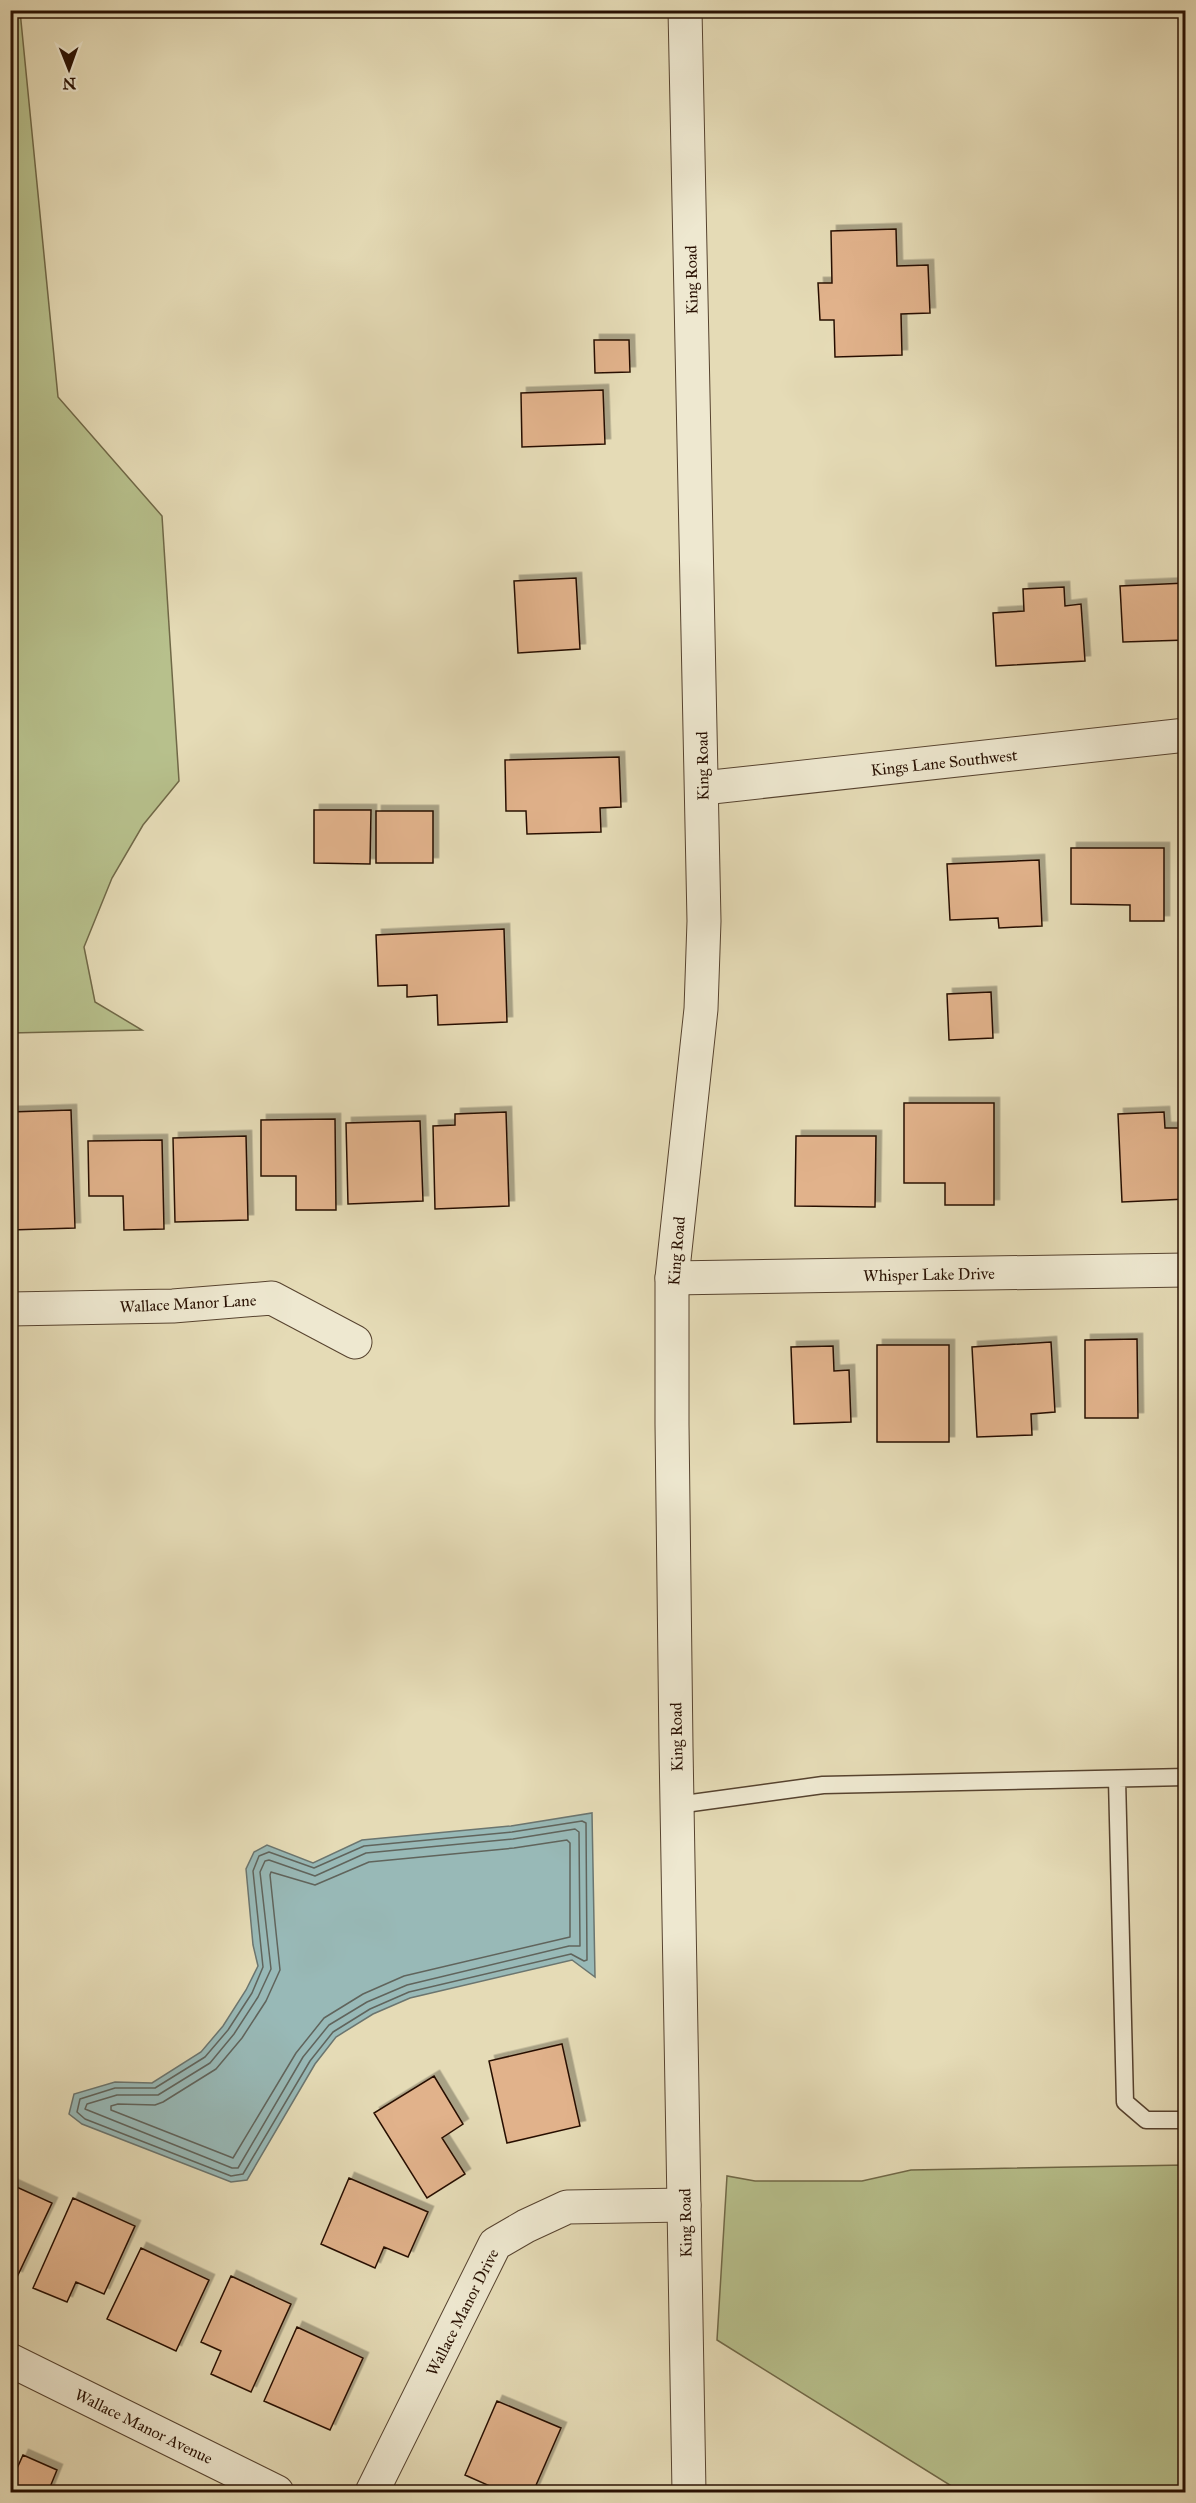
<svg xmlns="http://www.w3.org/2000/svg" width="1196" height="2503" font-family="'IM FELL Great Primer',serif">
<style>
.green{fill:#b7c08c;stroke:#706847;stroke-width:1.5}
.water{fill:#98b9b7;stroke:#6b756f;stroke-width:1.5}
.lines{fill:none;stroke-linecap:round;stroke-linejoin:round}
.shore{stroke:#60645c;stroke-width:1.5}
.building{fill:#e1b28b;stroke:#281002;stroke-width:1.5;filter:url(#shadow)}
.service-casing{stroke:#57432f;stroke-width:19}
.minor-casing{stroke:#57432f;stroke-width:35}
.tertiary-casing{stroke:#57432f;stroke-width:35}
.service{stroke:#eee8d0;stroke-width:16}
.minor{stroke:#eee8d0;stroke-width:33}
.tertiary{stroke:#eee8d0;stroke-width:33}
.labels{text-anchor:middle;stroke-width:6;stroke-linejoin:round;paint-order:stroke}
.street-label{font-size:16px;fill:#281002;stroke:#eee8d0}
</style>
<defs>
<filter id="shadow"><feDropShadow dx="5.5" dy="-5.5" stdDeviation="0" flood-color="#0004"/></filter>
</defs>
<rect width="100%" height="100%" fill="#e5dbb6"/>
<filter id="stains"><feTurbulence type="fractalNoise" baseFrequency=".00333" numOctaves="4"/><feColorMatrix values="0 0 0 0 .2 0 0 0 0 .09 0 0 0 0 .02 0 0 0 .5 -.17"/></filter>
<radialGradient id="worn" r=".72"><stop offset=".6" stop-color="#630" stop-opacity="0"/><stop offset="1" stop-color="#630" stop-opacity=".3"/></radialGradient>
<path class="green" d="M10,11H20L58,397L162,516L179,781L143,825L112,878L84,947L95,1002L142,1030L11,1033Z
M1185,2165V2492H961L717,2340L727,2176L755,2181H862L911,2170Z"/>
<path class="water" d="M592,1813L595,1977L572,1960L410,1998L373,2014L336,2037L315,2064L247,2180L231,2182L82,2124L69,2114L74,2094L115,2082L152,2083L201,2052L223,2026L246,1990L258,1966L253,1945L246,1869L254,1852L267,1845L313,1863L362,1840L511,1826Z"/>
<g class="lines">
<path class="shore" d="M582,1821L586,1823L587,1960L584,1961L571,1954L409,1992L370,2009L333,2032L310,2061L243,2174L231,2176L85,2119L77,2112L80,2099L115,2088H155L205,2057L228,2030L252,1993L263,1967L253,1871L259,1856L269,1852L314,1868L364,1846L512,1832Z
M575,1829L579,1832L580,1946H569L407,1985L367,2002L329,2025L303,2057L238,2168H232L85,2109L87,2104L117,2095H158L210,2063L234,2034L258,1997L271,1969L260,1872L265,1861L269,1860L315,1876L366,1853L513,1839Z
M567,1840L570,1843V1937L404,1976L363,1994L324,2018L296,2053L233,2158L111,2110V2106L118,2104L155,2105L163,2102L216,2069L242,2038L266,2001L280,1970L270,1875L271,1872L315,1885L369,1862L514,1848Z"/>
</g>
<path class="building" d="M896,229L897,266L928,265L930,313L901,314L902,355L835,357L834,320H820L818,283H832L831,231Z
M594,340H629L630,372L595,373Z
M603,390L605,444L522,447L521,393Z
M576,578L580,649L518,653L514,581Z
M1186,583V640L1123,642L1120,586Z
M1064,587L1065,606L1081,604L1085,661L996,666L993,613L1024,611L1023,589Z
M619,757L621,807L600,808L601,832L527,834L526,811H506L505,760Z
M314,810H371L370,864L314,863Z
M376,811H433V863H376Z
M1071,848H1164V921H1130V905L1071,904Z
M1039,860L1042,926L999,928L998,918L950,920L947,864Z
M504,929L507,1022L438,1025L437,995L407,997V985L378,986L376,935Z
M991,992L993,1038L949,1040L947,994Z
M904,1103H994V1205H945V1183H904Z
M71,1110L75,1228L10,1230V1112Z
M506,1112L509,1206L435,1209L433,1126L455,1125V1114Z
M1164,1112L1165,1128H1186V1199L1122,1202L1118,1114Z
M335,1119L336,1210H296V1176H261V1120Z
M420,1121L423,1201L348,1204L346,1123Z
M246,1136L248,1220L175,1222L173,1138Z
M796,1136H876L875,1207L795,1206Z
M162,1140L164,1229L124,1230L123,1196H89L88,1141Z
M1137,1339L1138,1418H1085V1340Z
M1051,1342L1055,1412L1031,1414L1032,1435L977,1437L972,1347Z
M877,1345H949V1442H877Z
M833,1346L834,1371L849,1370L851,1422L794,1424L791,1347Z
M562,2044L580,2126L507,2143L489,2061Z
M434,2076L463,2124L442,2138L465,2174L427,2198L374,2113Z
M349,2178L428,2212L408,2257L384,2247L375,2268L321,2244Z
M10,2184L52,2203L17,2277L10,2274Z
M73,2198L135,2226L104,2294L76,2282L67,2302L33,2288Z
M141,2248L209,2280L176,2351L107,2319Z
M231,2276L291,2304L251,2392L211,2374L221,2351L201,2342Z
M297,2327L363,2358L330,2430L264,2401Z
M497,2401L561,2428L533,2492H487L490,2486L465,2475Z
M23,2455L57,2470L48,2492H10V2484Z"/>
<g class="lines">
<defs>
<path id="service" d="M1117,1779L1125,2102L1146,2120H1186
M677,1805L823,1785L1186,1777"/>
<path id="minor" d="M703,788L1186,735
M672,1278L1186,1270
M10,1309L173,1306L272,1298L355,1342
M10,2360L277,2492
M372,2492L495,2244L526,2226L567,2207L684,2205"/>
<path id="tertiary" d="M685,10L704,921L701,1009L672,1278V1424L676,1747L689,2492"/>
</defs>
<use href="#service" class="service-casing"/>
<use href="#minor" class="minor-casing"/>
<use href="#tertiary" class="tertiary-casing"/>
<use href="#service" class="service"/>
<use href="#minor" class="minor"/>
<use href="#tertiary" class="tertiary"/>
</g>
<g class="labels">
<g class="street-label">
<text transform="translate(691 280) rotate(-91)" y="6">King Road</text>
<text transform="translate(944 762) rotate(-6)" y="6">Kings Lane Southwest</text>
<text transform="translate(702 766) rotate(-91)" y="6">King Road</text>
<text transform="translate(676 1251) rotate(-85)" y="6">King Road</text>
<text transform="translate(929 1274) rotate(-1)" y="6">Whisper Lake Drive</text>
<text transform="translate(188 1303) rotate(-3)" y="6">Wallace Manor Lane</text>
<text transform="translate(676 1737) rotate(-91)" y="6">King Road</text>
<text transform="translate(685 2223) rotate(-91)" y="6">King Road</text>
<text transform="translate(462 2312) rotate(-63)" y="6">Wallace Manor Drive</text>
<text transform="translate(144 2426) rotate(26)" y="6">Wallace Manor Avenue</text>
</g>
</g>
<rect width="1196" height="2503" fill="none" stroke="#e5dbb6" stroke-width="36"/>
<rect x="12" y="12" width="1172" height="2479" fill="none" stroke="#281002" stroke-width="3"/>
<rect x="18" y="18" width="1160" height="2467" fill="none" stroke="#281002" stroke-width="1.5"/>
<g transform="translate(69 69) rotate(179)" stroke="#eee8d0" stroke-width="4.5" paint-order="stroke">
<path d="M0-4.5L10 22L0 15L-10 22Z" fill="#281002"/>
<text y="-9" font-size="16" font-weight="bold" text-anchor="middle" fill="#281002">N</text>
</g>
<rect width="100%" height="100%" filter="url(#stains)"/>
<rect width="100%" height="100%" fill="url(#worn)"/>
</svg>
